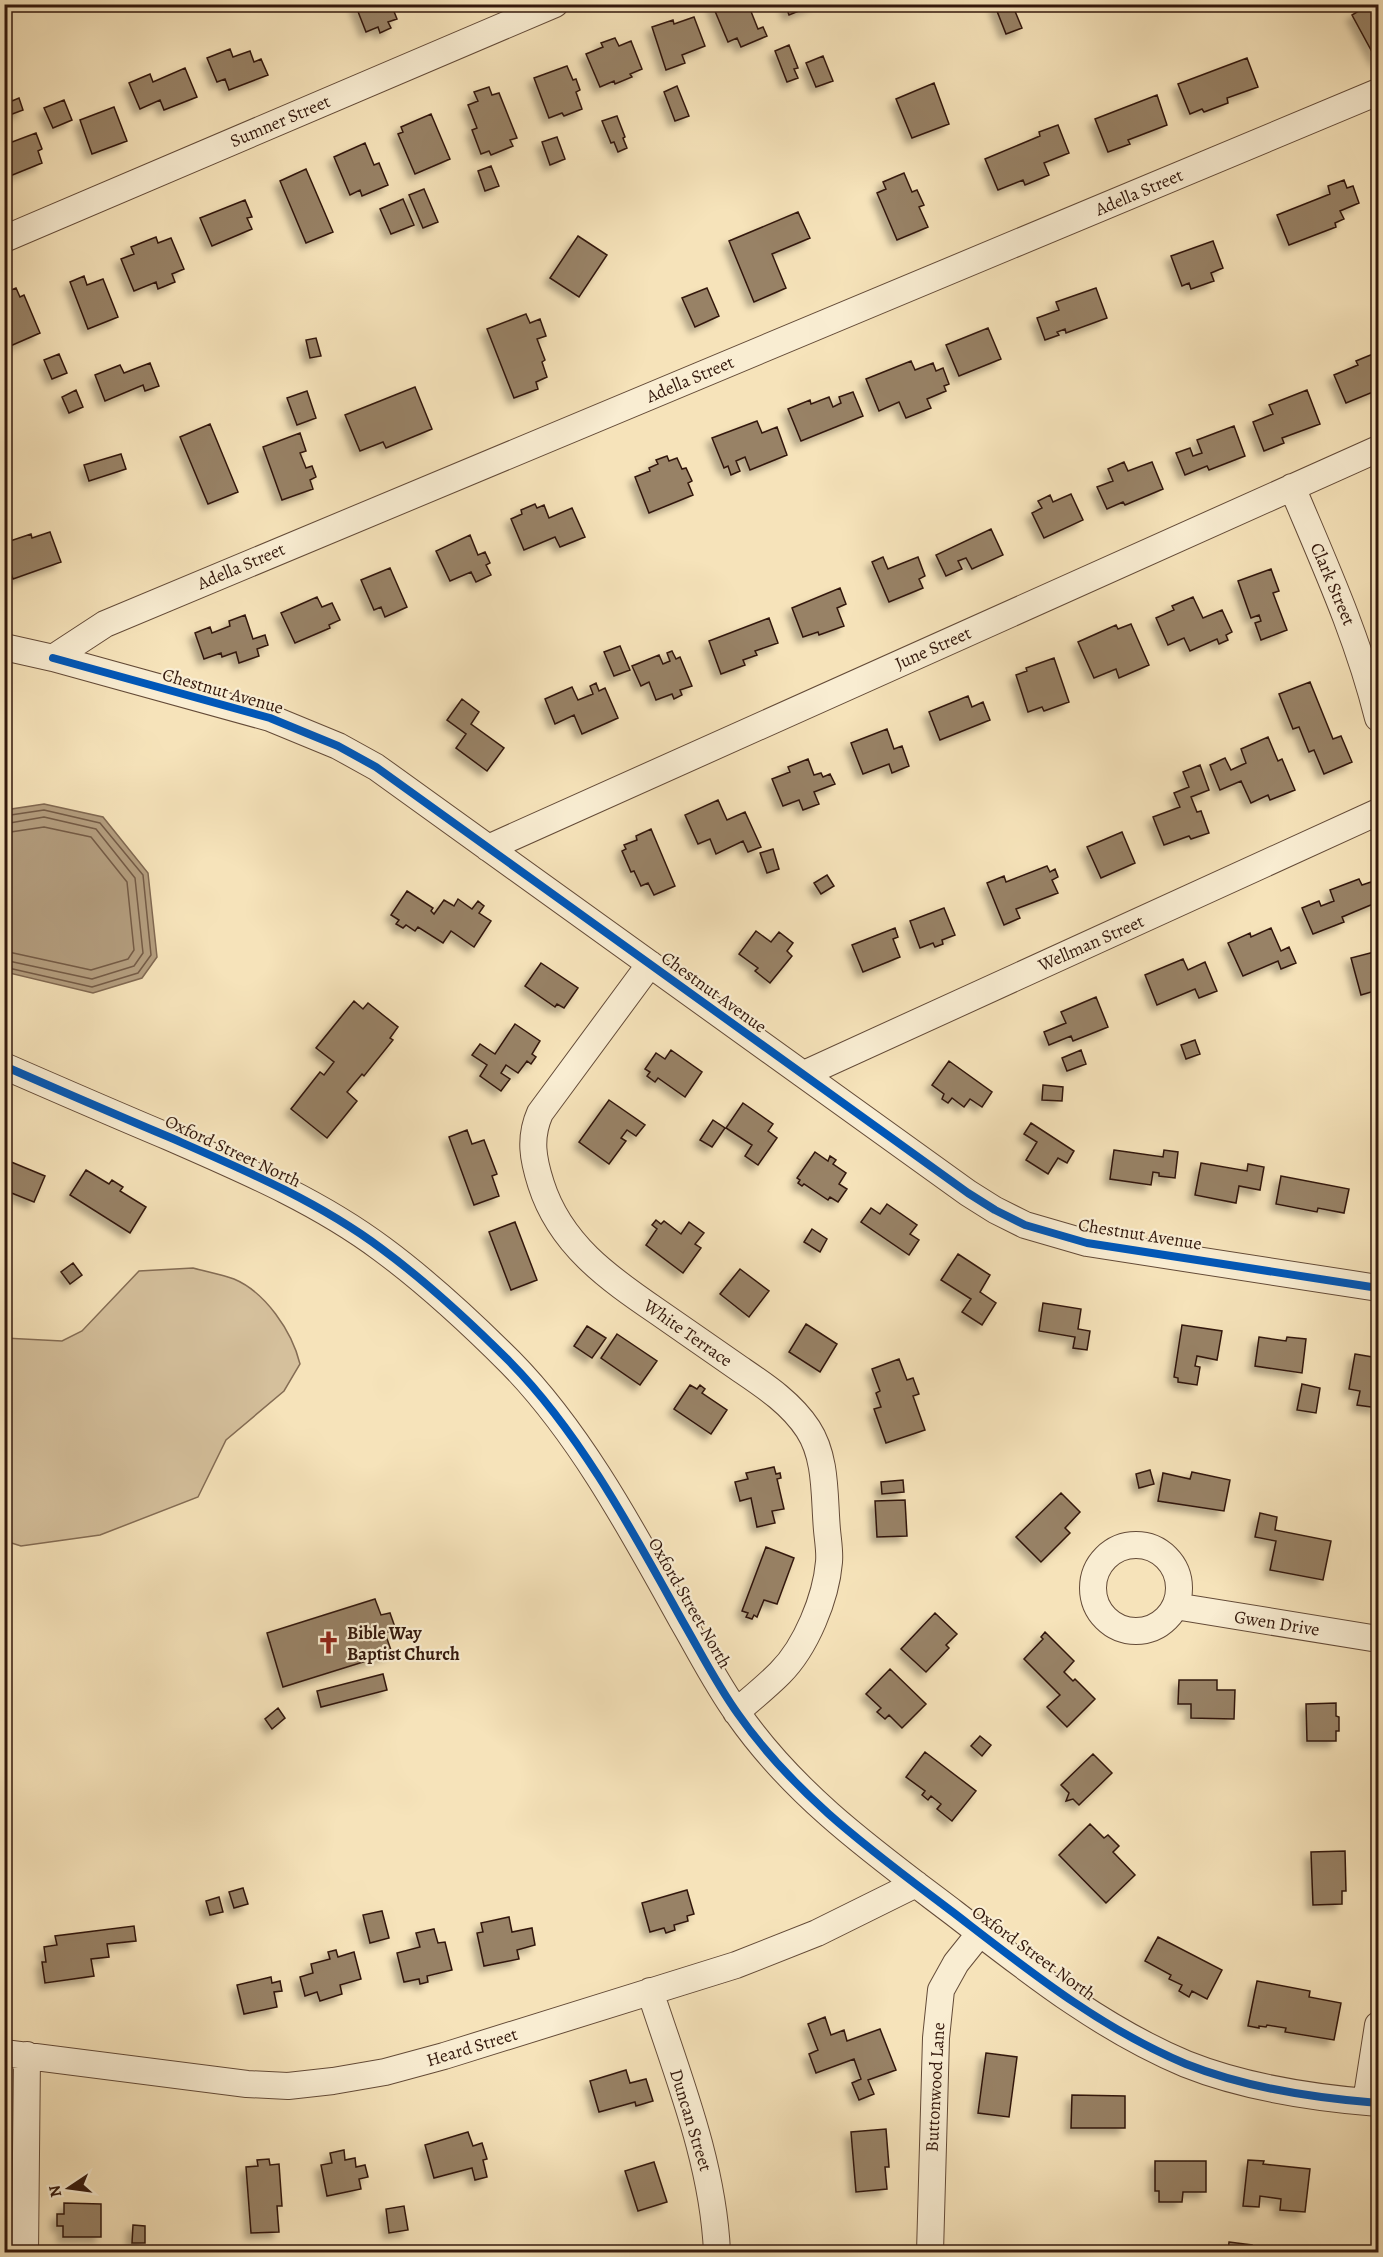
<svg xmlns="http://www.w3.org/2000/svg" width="1383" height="2257" font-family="Alegreya,serif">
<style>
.green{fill:#d5c09c;stroke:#846c54;stroke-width:1.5}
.water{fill:#b49e7f;stroke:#806851;stroke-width:1.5}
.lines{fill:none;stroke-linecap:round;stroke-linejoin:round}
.shore{stroke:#745b46;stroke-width:1.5}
.building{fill:#988266;stroke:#33180c;stroke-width:1.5;filter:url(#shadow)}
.minor-casing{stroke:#644b38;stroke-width:28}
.minor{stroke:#f9edd2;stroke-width:26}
.cycleway-casing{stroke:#f9edd2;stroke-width:11}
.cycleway{stroke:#0057b8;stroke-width:8}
.labels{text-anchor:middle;stroke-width:4.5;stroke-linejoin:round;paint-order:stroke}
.street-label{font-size:18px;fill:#33180c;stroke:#f9edd2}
.poi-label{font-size:18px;font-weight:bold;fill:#33180c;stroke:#f9edd2;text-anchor:start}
</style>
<defs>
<filter id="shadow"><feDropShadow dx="-5.5" dy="5.5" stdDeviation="3" flood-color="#0004"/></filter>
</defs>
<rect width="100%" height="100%" fill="#f6e3ba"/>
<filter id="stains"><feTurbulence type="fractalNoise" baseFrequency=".00333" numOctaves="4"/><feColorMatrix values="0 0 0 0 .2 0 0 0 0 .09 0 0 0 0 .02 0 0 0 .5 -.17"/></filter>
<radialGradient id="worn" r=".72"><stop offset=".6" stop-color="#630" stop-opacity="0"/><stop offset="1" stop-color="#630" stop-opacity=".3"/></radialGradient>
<path class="green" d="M193,1268C207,1272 221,1274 234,1279C265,1292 292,1331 300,1364L284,1391L226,1440L198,1497L100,1535L21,1546L5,1541V1338L62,1341L82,1331L139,1271Z"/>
<path class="water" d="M44,804L103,817L148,873L157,957L142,978L93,993L5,972V810Z"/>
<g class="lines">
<path class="shore" d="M4,816L44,810L100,823L143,875L151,955L138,973L92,987L4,967
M4,824L44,817L96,829L135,878L143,953L134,966L92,979L4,960
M4,833L44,827L91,837L127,882L134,950L128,959L91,970L4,951"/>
</g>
<path class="building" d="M355,4H391L397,19L388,22L391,28L380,33L378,27L366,32Z
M712,4H748L758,29L763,27L767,36L741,47L737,38L728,42Z
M785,4H816L789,15Z
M999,4H1012L1022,28L1006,34L995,6Z
M1378,4V60L1377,61L1352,15L1370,4Z
M694,17L705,46L682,55L685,63L666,70L652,27L673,20L674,24Z
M615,38L619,46L631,41L642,69L630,74L632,77L615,84L614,81L600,87L586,54L603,47L601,43Z
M789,45L798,68L794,69L798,78L787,82L775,51Z
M230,49L233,57L250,51L254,62L261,59L268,75L229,90L225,79L217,82L207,58Z
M823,56L833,81L816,87L806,63Z
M1247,58L1258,87L1227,98L1228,103L1204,112L1202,109L1190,114L1178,84Z
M567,66L573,80L576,79L580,90L576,92L582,109L564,116L562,113L549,118L534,78Z
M185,68L197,97L164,110L160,100L140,109L129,83L150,74L153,82Z
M934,83L949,124L912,138L896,99Z
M677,86L689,116L675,121L664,92Z
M489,87L492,95L499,93L517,138L510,140L513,146L491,155L489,151L481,154L472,130L477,128L468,105L478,101L474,92Z
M1157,95L1167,125L1128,140L1130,144L1108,152L1095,119Z
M10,96L12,101L19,98L23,110L7,116L5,98Z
M64,100L72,120L53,128L44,108Z
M114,107L127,141L92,154L80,120Z
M431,114L450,159L415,174L398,134L403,132L401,127Z
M617,116L625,137L623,138L627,148L618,152L614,142L611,143L602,121Z
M1058,125L1069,153L1044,163L1049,175L1025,185L1023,180L998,190L985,159L1040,136L1039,132Z
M36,133L42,149L38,151L42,163L10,176L4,160V145Z
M557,137L565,159L550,165L542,142Z
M365,143L374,165L379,163L388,185L362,196L360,190L350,195L334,157Z
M491,166L499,186L485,191L478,171Z
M306,169L333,232L306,243L280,181Z
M904,173L912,192L917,190L924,205L919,207L928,227L897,240L877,193L886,189L883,182Z
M1344,180L1347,188L1353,186L1359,203L1340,211L1344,219L1335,223L1336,227L1289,245L1277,215L1330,194L1328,186Z
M424,189L438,222L423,228L409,195Z
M403,199L414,225L391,234L380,209Z
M245,200L252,217L247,218L252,229L212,246L200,218Z
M798,212L810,238L772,254L786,288L754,302L729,241Z
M578,236L607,255L579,297L550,278Z
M156,237L158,243L171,238L184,269L172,274L175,282L158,289L156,282L134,291L121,259L134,254L131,247Z
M1213,241L1223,268L1211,273L1214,281L1191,289L1189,283L1182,286L1171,256Z
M84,276L87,285L103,279L118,317L88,329L70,282Z
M16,288L20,297L24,295L40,333L8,347L4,338V293Z
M707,288L719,316L695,327L682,298Z
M1096,288L1107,318L1066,333L1065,329L1057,332L1059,335L1045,340L1037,318L1059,310L1056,302Z
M526,314L530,323L540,319L546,336L537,339L545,360L542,362L547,377L536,382L538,389L514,398L487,329Z
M988,328L1001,359L959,376L946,345Z
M316,338L321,356L310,358L306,340Z
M59,354L67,373L52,379L44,360Z
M1373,354L1375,358L1378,356V390L1346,403L1334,375L1358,365L1356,361Z
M911,361L915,370L933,363L936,371L943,368L949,384L944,386L946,391L927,399L931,408L906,418L899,402L879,411L866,379Z
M150,363L159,386L145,391L143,385L105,401L95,375L120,365L124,373Z
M415,387L432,429L386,448L383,442L360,451L345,415Z
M76,390L83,407L69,413L62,397Z
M1307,390L1320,424L1282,438L1284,443L1264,451L1253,422L1273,414L1269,405Z
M307,391L316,418L297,425L287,398Z
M853,392L863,416L801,441L788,409L810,400L811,404L829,397L833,407L841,403L839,397Z
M757,421L762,433L777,427L787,455L750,470L745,457L736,461L740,471L731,475L728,466L724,468L712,438Z
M210,424L238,492L208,504L180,437Z
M1234,426L1245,456L1209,470L1207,466L1185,475L1176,453L1190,448L1193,456L1202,453L1197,440Z
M300,433L306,451L300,453L306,468L312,466L316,477L310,480L313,489L282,500L263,447Z
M121,454L126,469L89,481L84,465Z
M667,456L669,461L677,458L682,469L686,468L692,481L688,483L693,495L649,513L635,477L650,471L649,468L658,464L656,460Z
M1124,462L1128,471L1152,462L1163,489L1125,505L1123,502L1107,509L1097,487L1113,481L1108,469Z
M1071,494L1083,520L1044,538L1032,513L1042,508L1038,501L1050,495L1053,502Z
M535,504L537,508L544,505L549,518L572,508L585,537L560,547L555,537L524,550L511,519L522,514L521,510Z
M991,529L1003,555L972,569L966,558L958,561L962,569L946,576L936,555Z
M50,532L61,562L13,579L4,552V543L31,534L32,538Z
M470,535L478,555L485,552L490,563L486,565L491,575L476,582L471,572L450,581L436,551Z
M883,557L888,569L918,557L925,576L919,579L923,588L889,602L872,562Z
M390,568L407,607L385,617L381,607L374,610L361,580Z
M1271,569L1279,591L1273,593L1287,630L1261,640L1255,623L1261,621L1259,615L1251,618L1238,581Z
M840,588L846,604L837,608L844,626L819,635L818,632L803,637L792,608Z
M317,597L322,607L332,603L340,620L329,625L330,628L295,643L281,613Z
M1193,597L1203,618L1222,610L1232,632L1226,635L1228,640L1219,644L1217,639L1190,651L1184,638L1168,645L1156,618L1174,610L1172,606Z
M245,615L253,639L265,635L268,645L257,649L259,656L239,663L236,652L222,657L221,653L204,659L195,633L210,627L212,633L230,626L229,621Z
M769,618L778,643L755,651L757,655L743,660L745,665L721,674L709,641Z
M1131,624L1149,665L1119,678L1116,669L1094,678L1078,642L1116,625L1118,629Z
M620,646L630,670L614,676L604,652Z
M672,651L676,659L680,657L692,686L680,690L682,695L674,699L672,694L656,700L649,682L641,686L632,666L659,655L663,664L670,661L667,653Z
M1054,658L1069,702L1044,711L1042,707L1028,712L1016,675L1027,671L1026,668Z
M1310,682L1333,739L1341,736L1352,762L1324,774L1314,750L1309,752L1299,727L1293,729L1279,694Z
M596,683L599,691L605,688L618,718L582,734L574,715L555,724L545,699L572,687L578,700L593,694L590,686Z
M968,696L972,707L983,702L990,720L940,740L929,712Z
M462,699L479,712L471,724L504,748L487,771L456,748L466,734L447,720Z
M887,729L894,749L902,746L909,766L892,773L889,764L863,774L851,743Z
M1268,737L1278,761L1282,759L1295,790L1270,800L1268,795L1251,803L1241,781L1220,790L1210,765L1225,758L1231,770L1246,763L1241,749Z
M808,759L814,775L821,773L823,777L830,774L835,784L814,792L819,804L803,810L799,800L783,806L772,779L790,772L788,767Z
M1200,765L1209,790L1191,797L1197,812L1201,811L1209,833L1191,839L1189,836L1164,845L1153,817L1180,807L1174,793L1189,787L1183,772Z
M718,800L727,820L745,812L761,847L748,852L743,841L716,854L710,839L698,844L685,815Z
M651,829L675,886L654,895L648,883L641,886L634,871L631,872L622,851L626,849L624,845L637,840L636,836Z
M1122,832L1135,863L1101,878L1087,847Z
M773,849L779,869L767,873L760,853Z
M1047,866L1050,872L1055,869L1058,877L1052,880L1058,893L1016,909L1020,918L1004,925L987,883L1004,876L1006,882Z
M827,875L834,886L821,894L814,883Z
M1359,879L1362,885L1371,882L1378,902L1342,917L1344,922L1313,934L1302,908L1319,901L1321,906L1334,901L1330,890Z
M407,891L433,908L431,911L434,914L444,900L454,906L458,899L472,909L478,901L484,906L479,913L491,921L474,947L451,931L443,943L418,927L415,931L406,925L403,928L396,924L399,920L391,915Z
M944,908L955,935L942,940L943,944L935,947L933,943L920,948L910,921Z
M895,928L898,937L893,939L900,957L863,972L852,945Z
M1271,928L1281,951L1289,947L1296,963L1281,969L1278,961L1243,976L1228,943L1250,933L1251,937Z
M756,931L771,942L779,932L793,943L787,951L792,956L770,983L755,971L758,968L739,954Z
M1378,951V990L1361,995L1351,958Z
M1183,959L1188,970L1205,962L1217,991L1199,998L1195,989L1157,1005L1145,975Z
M541,963L578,988L564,1008L557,1004L555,1007L525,986Z
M1096,997L1108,1027L1073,1041L1071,1036L1049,1045L1044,1032L1066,1023L1061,1012Z
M354,1001L363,1009L368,1003L398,1027L390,1038L393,1040L364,1076L362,1074L347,1092L357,1101L327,1138L291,1109L320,1072L324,1075L334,1062L316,1048Z
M515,1024L540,1041L532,1054L536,1057L531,1064L527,1061L518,1073L506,1065L501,1073L510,1079L501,1091L480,1076L487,1065L472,1055L480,1044L495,1054Z
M1195,1040L1200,1054L1186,1059L1181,1045Z
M671,1050L702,1072L685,1097L658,1078L655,1082L647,1076L650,1072L645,1069L656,1053L665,1059Z
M1081,1050L1086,1064L1067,1071L1062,1058Z
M949,1061L992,1092L982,1107L970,1099L964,1107L952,1098L948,1103L942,1099L944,1094L932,1085Z
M1043,1085L1063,1087L1062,1101L1042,1100Z
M609,1100L645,1125L636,1136L627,1130L621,1138L626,1141L609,1164L579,1142Z
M743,1103L773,1124L768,1131L777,1138L758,1165L745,1156L752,1145L726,1128Z
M713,1120L725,1128L712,1147L700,1140Z
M1031,1123L1074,1151L1067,1163L1058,1158L1048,1174L1026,1160L1037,1142L1024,1134Z
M467,1130L472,1144L484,1140L497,1174L492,1176L499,1196L474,1205L449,1137Z
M1114,1150L1163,1157L1164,1150L1178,1152L1175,1178L1159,1176V1173L1153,1172L1151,1185L1110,1179Z
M815,1152L828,1161L830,1156L836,1160L833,1164L846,1173L839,1184L847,1189L838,1202L830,1197L828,1200L804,1184L802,1186L798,1183L800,1180L797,1178Z
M4,1159L45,1176L34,1202L9,1192L4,1202Z
M1201,1163L1247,1171L1248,1164L1264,1167L1260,1190L1239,1186L1236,1203L1195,1195Z
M86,1170L109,1184L112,1180L123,1187L120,1191L146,1207L130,1233L70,1195Z
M1281,1176L1349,1189L1344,1213L1318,1208L1317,1212L1276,1204Z
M887,1204L917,1225L910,1234L919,1240L909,1255L861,1222L871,1208L880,1214Z
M656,1220L661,1224L664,1221L681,1234L689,1222L704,1233L695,1244L701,1248L683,1273L646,1245L657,1229L652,1225Z
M515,1222L537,1280L511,1290L489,1232Z
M812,1229L827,1239L820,1252L804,1242Z
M958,1254L990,1275L980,1292L996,1303L982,1325L962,1312L971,1299L941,1280Z
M73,1263L82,1275L70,1284L61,1272Z
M740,1269L769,1291L749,1317L720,1294Z
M1043,1303L1081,1309L1078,1329L1090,1331L1087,1350L1073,1348L1075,1337L1039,1331Z
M806,1324L837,1344L820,1372L789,1352Z
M1182,1325L1222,1331L1217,1360L1197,1356L1195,1366L1200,1367L1197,1385L1178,1382V1378L1174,1377Z
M587,1326L606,1338L592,1358L574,1346Z
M617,1334L657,1361L640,1385L601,1358Z
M1259,1337L1286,1341L1287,1337L1306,1339L1302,1373L1255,1366Z
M1355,1354L1378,1358V1408L1357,1405L1360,1391L1349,1389Z
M899,1359L907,1380L913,1378L919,1394L913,1396L925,1430L886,1443L874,1409L881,1407L876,1393L880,1391L872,1369Z
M1302,1384L1320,1388L1316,1413L1297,1410Z
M690,1385L697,1389L700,1385L705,1389L702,1393L727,1410L711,1434L674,1409Z
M774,1467L776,1474L780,1473L781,1478L777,1479L784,1509L772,1511L775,1523L757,1527L751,1498L740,1501L735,1482L748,1479L746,1473Z
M1150,1470L1154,1484L1139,1488L1136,1474Z
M1192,1472L1230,1480L1224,1511L1158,1501L1163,1473L1190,1479Z
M903,1480L904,1492L882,1494L881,1482Z
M1061,1493L1080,1512L1065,1528L1070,1533L1041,1562L1016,1537Z
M905,1500L907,1536L877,1537L875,1501Z
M1260,1513L1277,1517L1275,1530L1331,1541L1323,1580L1270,1570L1276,1541L1255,1537Z
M766,1547L794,1558L777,1604L764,1600L757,1617L754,1615L752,1619L746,1617L748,1613L742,1611Z
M375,1599L381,1615L390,1613L396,1630L385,1633L392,1653L283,1687L267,1633Z
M935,1613L957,1634L946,1645L949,1648L926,1672L901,1649Z
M1045,1632L1074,1661L1064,1672L1073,1681L1075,1679L1095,1699L1067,1727L1047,1707L1060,1695L1024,1659L1043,1639L1041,1637Z
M890,1669L926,1704L902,1728L889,1715L885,1719L877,1712L881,1708L866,1694Z
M383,1674L387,1690L321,1707L317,1691Z
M1179,1680H1217V1690H1235L1234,1719L1191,1718V1704H1178Z
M1336,1703V1716L1339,1717V1731H1336V1741H1307L1306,1704Z
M278,1708L285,1718L272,1729L265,1719Z
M980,1736L991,1745L982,1756L971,1746Z
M925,1752L976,1791L952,1821L937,1809L941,1804L931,1796L928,1800L922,1795L925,1791L906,1777Z
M1093,1754L1112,1773L1079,1805L1073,1799L1066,1801L1069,1793L1061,1785Z
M1090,1824L1104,1838L1108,1835L1119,1846L1113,1852L1135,1875L1106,1903L1059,1855Z
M1345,1851L1346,1891H1342V1904L1313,1905L1311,1852Z
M243,1888L248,1904L234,1908L229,1892Z
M687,1890L694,1914L687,1916L688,1921L674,1925L675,1930L666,1933L664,1928L650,1932L642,1903Z
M219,1897L223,1912L210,1915L206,1901Z
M382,1911L389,1938L370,1943L363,1915Z
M509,1917L512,1932L532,1928L535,1945L517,1950L519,1959L484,1966L477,1933L483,1932L481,1923Z
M134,1926L136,1941L107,1944L109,1957L91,1959L94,1976L45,1983L42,1962H46L44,1947L57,1945L55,1936Z
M434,1929L438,1943L445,1942L452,1970L427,1976L428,1982L420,1984L419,1979L404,1982L397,1953L420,1947L416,1933Z
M1158,1937L1222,1970L1207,1999L1192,1991L1189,1997L1179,1991L1182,1985L1169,1979L1171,1975L1145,1961Z
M336,1950L338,1957L354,1952L361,1979L340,1985L342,1994L320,2001L317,1992L305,1996L300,1977L313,1973L311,1964L330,1959L328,1952Z
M271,1977L272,1983L280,1981L282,1991L274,1992L277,2007L244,2014L237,1985Z
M1257,1981L1310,1991L1309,1997L1341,2003L1334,2040L1285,2032L1286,2028L1267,2025L1266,2027L1259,2026V2028L1248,2026Z
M825,2017L831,2035L844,2030L847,2041L880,2029L896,2070L868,2080L874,2094L859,2100L852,2083L861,2079L854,2059L816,2073L809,2054L818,2050L808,2024Z
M986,2053L1017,2057L1009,2117L978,2113Z
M626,2070L630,2083L646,2079L653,2101L636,2106L635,2102L599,2112L590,2081Z
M1072,2095L1125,2096V2128H1071Z
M886,2129L889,2167H885L887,2189L856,2192L851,2132Z
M468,2132L473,2146L482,2143L487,2159L483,2160L487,2177L475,2180L472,2168L434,2178L425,2145Z
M344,2150L345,2160L355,2158L356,2167L365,2165L368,2177L359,2179L361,2189L327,2196L321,2165L332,2163L330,2153Z
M269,2159L270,2165L279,2164L282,2206H277L279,2232L251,2233L246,2167L258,2166L257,2160Z
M1248,2160L1264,2161L1263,2164L1310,2169L1305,2212L1280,2210L1281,2199L1260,2196L1259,2207L1243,2206Z
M1155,2161H1206V2192H1183L1182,2202H1159V2191H1155Z
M654,2162L667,2202L638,2211L625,2171Z
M64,2203L101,2204V2237H63V2226H57V2214H64Z
M404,2206L408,2230L389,2233L386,2209Z
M133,2225L145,2226V2243H132Z
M1229,2242L1252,2245L1251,2252H1228Z"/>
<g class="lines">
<defs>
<path id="minor" d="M4,239L555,4
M1292,487C1324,563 1358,637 1378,718
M4,647L53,658L105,624L1378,92
M53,658L270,718L338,746L376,767L968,1193L995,1210L1025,1225L1087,1243L1378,1288
M488,848L1378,449
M650,964L540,1113C529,1138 533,1159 541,1184C560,1244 608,1278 658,1312C685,1331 713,1350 740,1369C765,1386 791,1403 808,1429C827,1458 824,1497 827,1530C828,1541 830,1552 829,1562C826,1598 806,1647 780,1673C766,1687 751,1699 736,1712
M4,1066C59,1090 114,1114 169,1137C242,1169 318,1201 382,1249C428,1283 470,1322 510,1362C581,1434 634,1534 683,1622C701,1653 717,1685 738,1714C796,1797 875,1853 954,1913C1028,1970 1100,2028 1186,2064C1246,2088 1314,2098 1378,2103
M804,1074L1378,812
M1093 1588a43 43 0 1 1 86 0a43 43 0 1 1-86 0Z
M1175,1606L1378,1639
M650,1991C678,2077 713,2162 717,2252
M4,2053L247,2084L288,2086L333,2081L385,2072L444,2056L736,1965L817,1933L916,1884
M1366,2102L1378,2025
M25,2252L27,2055
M930,2252L936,2038L941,1990L956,1963L980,1933"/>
</defs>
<use href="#minor" class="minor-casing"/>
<use href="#minor" class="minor"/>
<defs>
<path id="cycleway" d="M53,658L270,718L338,746L376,767L968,1193L995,1210L1025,1225L1087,1243L1378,1288
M4,1066C59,1090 114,1114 169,1137C242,1169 318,1201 382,1249C428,1283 470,1322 510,1362C581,1434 634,1534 683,1622C701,1653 717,1685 738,1714C796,1797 875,1853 954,1913C1028,1970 1100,2028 1186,2064C1246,2088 1314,2098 1378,2103"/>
</defs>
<use href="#cycleway" class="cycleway-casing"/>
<use href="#cycleway" class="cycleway"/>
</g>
<defs>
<symbol id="church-bare" viewBox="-9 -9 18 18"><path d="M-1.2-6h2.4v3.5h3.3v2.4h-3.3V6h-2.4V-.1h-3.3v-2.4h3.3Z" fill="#8f2418" stroke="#f9edd2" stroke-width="2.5" paint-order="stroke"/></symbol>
</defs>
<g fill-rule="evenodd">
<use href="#church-bare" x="312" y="1626" width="33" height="33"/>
</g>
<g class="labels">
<g class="street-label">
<text transform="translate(280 121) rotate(-23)" y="6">Sumner Street</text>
<text transform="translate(1139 192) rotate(-23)" y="6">Adella Street</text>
<text transform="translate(690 379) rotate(-23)" y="6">Adella Street</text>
<text transform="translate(241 566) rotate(-23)" y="6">Adella Street</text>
<text transform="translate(1333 584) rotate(67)" y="6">Clark Street</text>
<text transform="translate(933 648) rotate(-24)" y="6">June Street</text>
<text transform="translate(223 691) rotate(16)" y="6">Chestnut Avenue</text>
<text transform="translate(1091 943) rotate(-24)" y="6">Wellman Street</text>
<text transform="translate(714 992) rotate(36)" y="6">Chestnut Avenue</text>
<text transform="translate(233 1151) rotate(25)" y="6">Oxford Street North</text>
<text transform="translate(1140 1234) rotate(9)" y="6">Chestnut Avenue</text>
<text transform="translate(688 1333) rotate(35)" y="6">White Terrace</text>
<text transform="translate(690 1603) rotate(60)" y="6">Oxford Street North</text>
<text transform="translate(1277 1623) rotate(9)" y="6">Gwen Drive</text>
<text transform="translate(1034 1953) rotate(36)" y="6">Oxford Street North</text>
<text transform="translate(472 2047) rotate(-17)" y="6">Heard Street</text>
<text transform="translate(935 2087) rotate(-87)" y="6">Buttonwood Lane</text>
<text transform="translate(691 2120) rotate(73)" y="6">Duncan Street</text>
</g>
<g class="poi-label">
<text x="347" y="1639">Bible Way<tspan x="347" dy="21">Baptist Church</tspan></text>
</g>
</g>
<rect width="1383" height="2257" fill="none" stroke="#f6e3ba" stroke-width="24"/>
<rect x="6" y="6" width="1371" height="2245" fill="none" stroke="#33180c" stroke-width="3"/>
<rect x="12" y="12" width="1359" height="2233" fill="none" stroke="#33180c" stroke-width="1.5"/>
<g transform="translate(69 2188) rotate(257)" stroke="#f9edd2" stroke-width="4.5" paint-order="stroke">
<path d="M0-4.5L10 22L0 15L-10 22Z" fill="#33180c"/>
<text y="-9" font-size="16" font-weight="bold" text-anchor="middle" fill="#33180c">N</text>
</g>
<rect width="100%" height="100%" filter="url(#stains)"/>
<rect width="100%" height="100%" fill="url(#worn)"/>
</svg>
